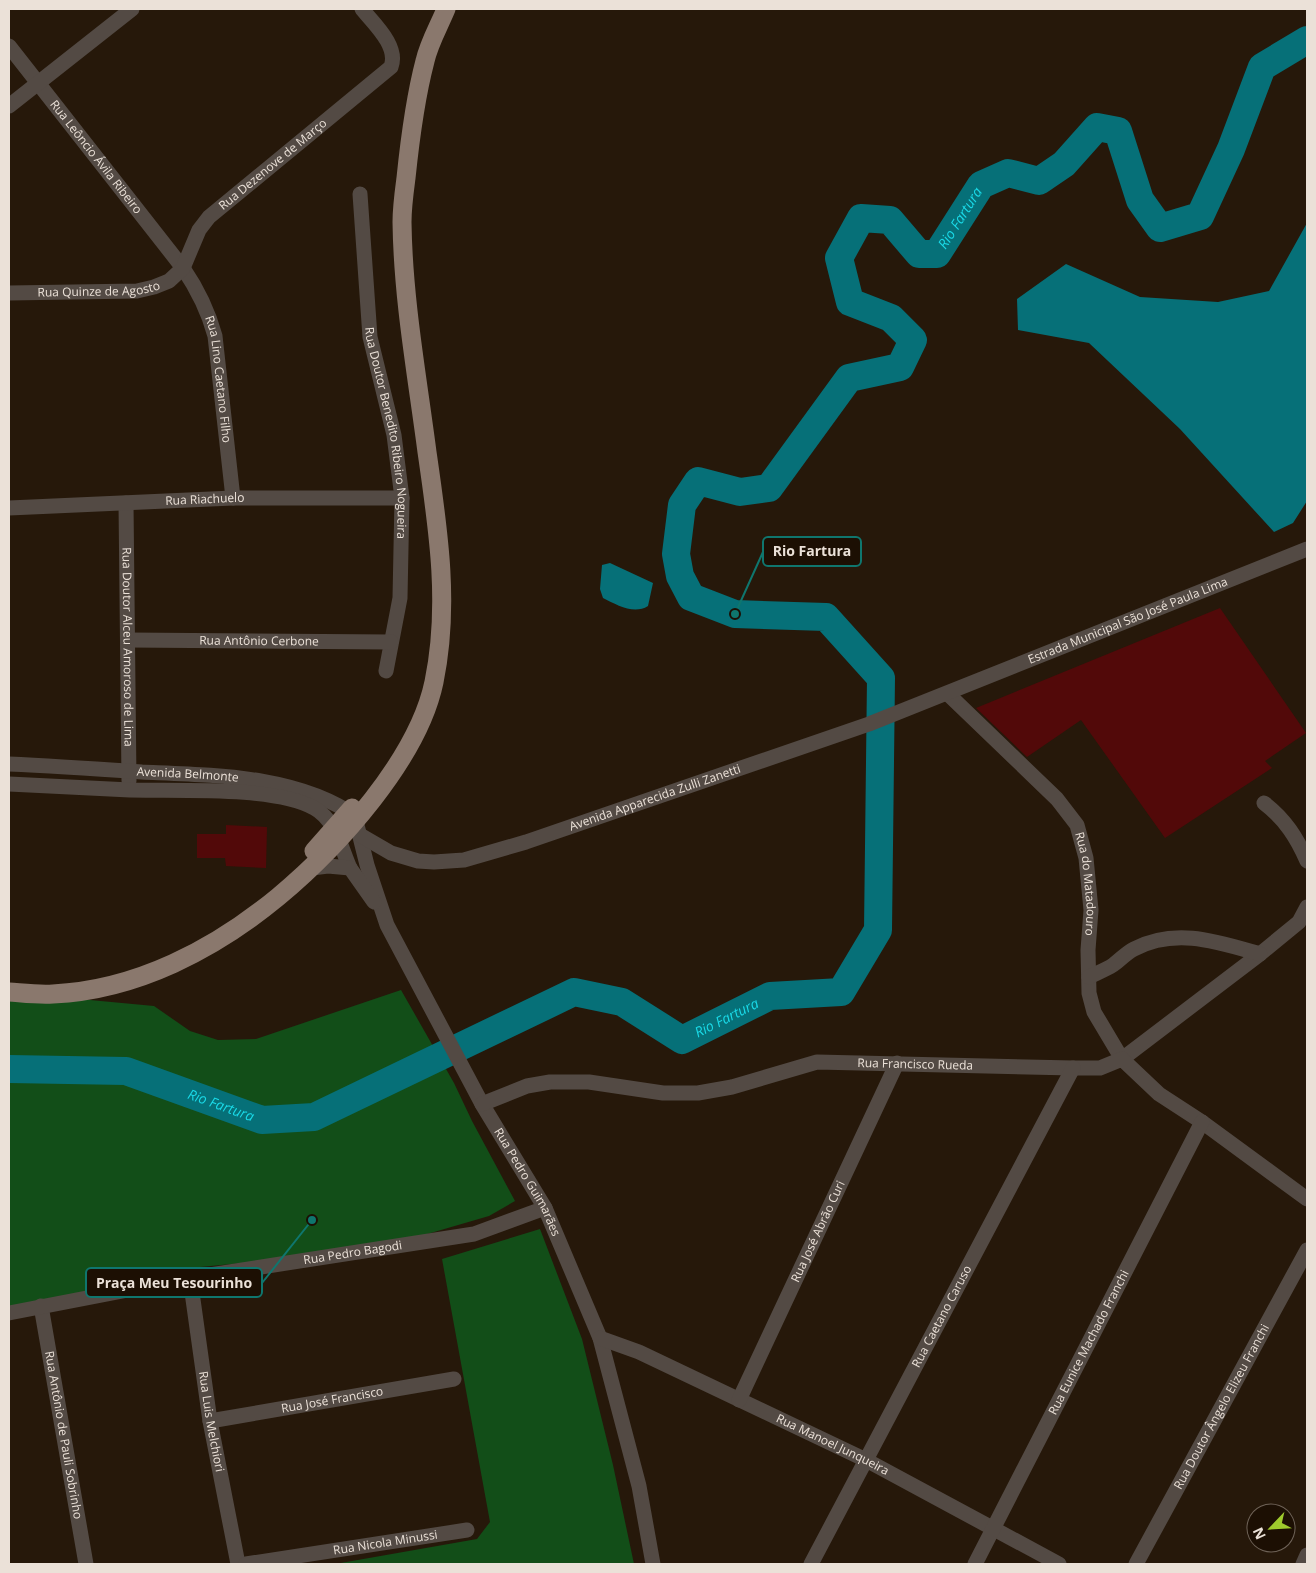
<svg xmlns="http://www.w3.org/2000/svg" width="1316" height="1573" font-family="'Open Sans',sans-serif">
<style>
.forest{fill:#124e18}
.water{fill:#067078}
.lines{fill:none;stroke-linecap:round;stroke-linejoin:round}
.river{stroke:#067078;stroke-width:28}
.building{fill:#520909}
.minor{stroke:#534a44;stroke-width:15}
.major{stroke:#8a786d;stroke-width:19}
.labels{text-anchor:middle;stroke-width:4.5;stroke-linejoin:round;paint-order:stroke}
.street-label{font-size:12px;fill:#ebe1d8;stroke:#1c0f03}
.water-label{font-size:14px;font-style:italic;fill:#1ad9e7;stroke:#1c0f03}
.leader{fill:none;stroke:#0f766e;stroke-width:2}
.callout-dot{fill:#0f766e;stroke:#1c0f03;stroke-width:2}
.callout{fill:#1c0f03;stroke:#0f766e;stroke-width:2}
.callout-label{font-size:14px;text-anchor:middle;font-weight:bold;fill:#ebe1d8}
</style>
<rect width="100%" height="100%" fill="#26180a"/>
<path class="forest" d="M401,990L454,1083L472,1121L515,1201L489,1216L369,1251L200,1267L9,1313V998L90,1000L154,1006L190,1031L218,1040L256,1039Z
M540,1229L582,1339L613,1465L634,1564H335L477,1539L490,1522L442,1259Z"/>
<path class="water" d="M1307,223V501L1293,523L1274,532L1180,429L1089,343L1018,330L1017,299L1066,264L1140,297L1218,302L1269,291Z
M610,563L653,583L648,606C634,615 617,605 603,598L600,589L602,565Z"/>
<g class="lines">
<path class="river" id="s1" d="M9,1069L126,1071L262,1120L314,1117L574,992L622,1002L682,1040L770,996L841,992L878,930L881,678L826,617L735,614L691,597L680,576L676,554L682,505L698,481L740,492L769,488L849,378L900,367L913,340L891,318L850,302L839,258L861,218L890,220L919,254H937L981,185L1008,173L1039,181L1064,164L1097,127L1118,131L1140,200L1160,228L1200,216L1231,149L1262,67L1307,40"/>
</g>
<path class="building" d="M1220,608L1306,733L1265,761L1272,768L1165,838L1081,720L1027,757L976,708Z
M226,825L267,827L266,868L226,866L225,858H197V834H226Z"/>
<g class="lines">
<g class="minor">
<path id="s2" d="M9,46L183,268C198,290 208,310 215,336L233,498"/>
<path d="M9,106L132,9"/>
<path id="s3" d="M360,194L370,337L394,435L402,498L400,598L386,671"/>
<path id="s4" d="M9,293L137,291L154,287L169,281L183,268L199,230L209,217L391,67C399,46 374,24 362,9"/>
<path id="s5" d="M126,503L129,781"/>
<path id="s6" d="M9,508L233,498H402"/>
<path id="s7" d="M128,640L391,642"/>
<path id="s8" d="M948,694L1057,799L1077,825L1086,858L1091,910L1088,950L1089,993L1094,1012L1122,1059L1260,954L1299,922L1307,907"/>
<path id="s9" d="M9,764C53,766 98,769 142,772C213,775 299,775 358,818L357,825L367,865L387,925L482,1104L545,1208L600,1338L639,1486L653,1564"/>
<path d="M9,784C49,786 90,788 130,790C176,791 276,786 314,808C336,820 341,848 350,868"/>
<path d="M1264,803C1285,819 1297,838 1307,861"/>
<path id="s10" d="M360,835L391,853L418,861L434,862L464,860L526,842L869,724L1307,549"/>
<path d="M312,868L328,866L350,868L374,902"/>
<path d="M1089,977C1097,973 1105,970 1113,965C1120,960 1126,953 1134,949C1176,927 1218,942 1260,954"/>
<path id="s11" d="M482,1104L527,1086L550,1082H589L663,1093H698L732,1087L817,1062L1073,1068H1100L1122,1059L1159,1094L1202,1122L1307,1199"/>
<path id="s12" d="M190,1278L210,1421L238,1564"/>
<path id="s13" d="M41,1306L86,1564"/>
<path id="s14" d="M9,1313L190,1278L474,1234L545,1208"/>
<path id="s15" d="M600,1338L639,1352L866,1460L1059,1564"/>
<path id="s16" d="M739,1400L897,1063"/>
<path id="s17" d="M210,1421L454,1379"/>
<path id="s18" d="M246,1564L467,1530"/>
<path id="s19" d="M811,1564L1073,1068"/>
<path id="s20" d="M975,1564L1202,1122"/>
<path id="s21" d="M1136,1564L1307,1250"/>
<path d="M1303,1564L1307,1555"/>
</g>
<path class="major" d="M314,851L352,808
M9,992C23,993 38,995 53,994C137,990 215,949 278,897C338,847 418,759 434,682C450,605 438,528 427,452C417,375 403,299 402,222C402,207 404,193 406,178C410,139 415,99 425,61C429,43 439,26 446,9"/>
</g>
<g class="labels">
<g class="street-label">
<text dy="4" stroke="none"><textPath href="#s2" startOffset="141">Rua Leôncio Ávila Ribeiro</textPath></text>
<text dy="4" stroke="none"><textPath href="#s4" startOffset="321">Rua Dezenove de Março</textPath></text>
<text dy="4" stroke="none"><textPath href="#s4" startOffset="90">Rua Quinze de Agosto</textPath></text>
<text dy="4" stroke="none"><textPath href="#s2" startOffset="401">Rua Lino Caetano Filho</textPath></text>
<text dy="4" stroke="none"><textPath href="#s3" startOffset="241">Rua Doutor Benedito Ribeiro Nogueira</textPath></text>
<text dy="4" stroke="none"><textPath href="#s6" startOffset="196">Rua Riachuelo</textPath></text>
<text dy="4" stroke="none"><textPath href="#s10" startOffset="816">Estrada Municipal São José Paula Lima</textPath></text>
<text dy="4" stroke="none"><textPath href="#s7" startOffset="131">Rua Antônio Cerbone</textPath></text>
<text dy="4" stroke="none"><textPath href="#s5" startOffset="144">Rua Doutor Alceu Amoroso de Lima</textPath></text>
<text dy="4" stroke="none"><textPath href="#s9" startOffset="179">Avenida Belmonte</textPath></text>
<text dy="4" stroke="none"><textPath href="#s10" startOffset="311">Avenida Apparecida Zulli Zanetti</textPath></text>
<text dy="4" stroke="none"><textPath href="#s8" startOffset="244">Rua do Matadouro</textPath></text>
<text dy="4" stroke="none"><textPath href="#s11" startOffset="442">Rua Francisco Rueda</textPath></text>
<text dy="4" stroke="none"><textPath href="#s9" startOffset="762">Rua Pedro Guimarães</textPath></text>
<text dy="4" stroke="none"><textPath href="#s16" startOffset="186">Rua José Abrão Curi</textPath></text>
<text dy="4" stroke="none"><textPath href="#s14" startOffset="349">Rua Pedro Bagodi</textPath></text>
<text dy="4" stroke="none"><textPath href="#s19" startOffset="280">Rua Caetano Caruso</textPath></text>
<text dy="4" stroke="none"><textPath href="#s20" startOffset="249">Rua Eunice Machado Franchi</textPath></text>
<text dy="4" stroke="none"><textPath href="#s17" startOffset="124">Rua José Francisco</textPath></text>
<text dy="4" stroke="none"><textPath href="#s21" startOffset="179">Rua Doutor Ângelo Elizeu Franchi</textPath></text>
<text dy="4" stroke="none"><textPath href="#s12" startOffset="145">Rua Luis Melchiori</textPath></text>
<text dy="4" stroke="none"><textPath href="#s13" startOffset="131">Rua Antônio de Pauli Sobrinho</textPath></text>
<text dy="4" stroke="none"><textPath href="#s15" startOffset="256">Rua Manoel Junqueira</textPath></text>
<text dy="4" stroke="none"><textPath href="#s18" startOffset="141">Rua Nicola Minussi</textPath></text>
</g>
<g class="water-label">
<text dy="5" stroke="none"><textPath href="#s1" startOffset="2152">Rio Fartura</textPath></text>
<text dy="5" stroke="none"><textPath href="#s1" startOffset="772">Rio Fartura</textPath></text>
<text dy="5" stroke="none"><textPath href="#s1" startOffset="218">Rio Fartura</textPath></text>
</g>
</g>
<path class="leader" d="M735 614L763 552M312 1220L262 1283"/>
<g class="callout-dot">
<circle cx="735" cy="614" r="5"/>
<circle cx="312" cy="1220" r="5"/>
</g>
<g class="callout">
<rect x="763" y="537" width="98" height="29" rx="5"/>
<rect x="86" y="1268" width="176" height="29" rx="5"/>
</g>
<g class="callout-label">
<text x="812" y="556">Rio Fartura</text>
<text x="174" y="1288">Praça Meu Tesourinho</text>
</g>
<rect width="1316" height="1573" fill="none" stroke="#ebe1d8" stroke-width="20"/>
<g transform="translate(1271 1528) rotate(245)"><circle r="24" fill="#1c0f03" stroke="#6f6358"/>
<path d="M0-4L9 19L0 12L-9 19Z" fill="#9fca2d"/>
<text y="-8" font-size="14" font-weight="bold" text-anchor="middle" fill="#ebe1d8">N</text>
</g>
</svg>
